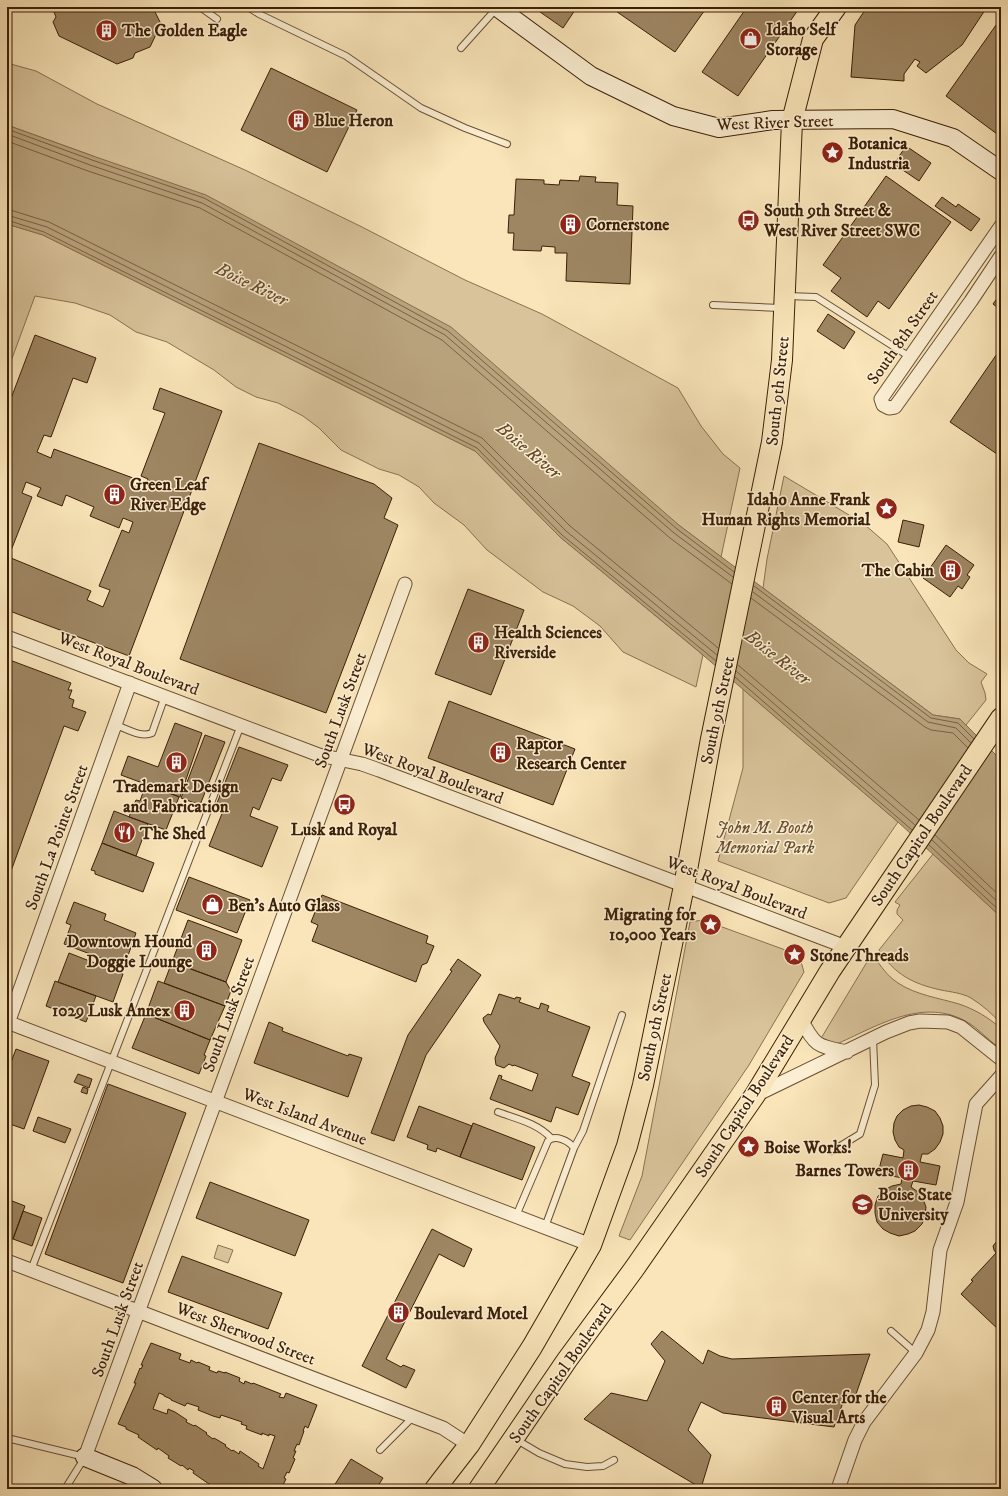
<svg xmlns="http://www.w3.org/2000/svg" width="1008" height="1496" font-family="'IM FELL DW Pica',serif">
<style>
.green{fill:#d9c39b;stroke:#8a7150}
.water{fill:#b8a27c;stroke:#866e4d}
.lines{fill:none;stroke-linecap:round;stroke-linejoin:round}
.shore{stroke:#7a6041;stroke-width:1}
.building{fill:#9e8663;stroke:#3b1f06;fill-rule:evenodd}
.lane-casing{stroke:#6a5033;stroke-width:8}
.street-casing{stroke:#6a5033;stroke-width:15}
.secondary-casing{stroke:#3b1f06;stroke-width:20}
.primary-casing{stroke:#3b1f06;stroke-width:22}
.lane{stroke:#fbeed2;stroke-width:6}
.street{stroke:#fbeed2;stroke-width:13}
.secondary{stroke:#fbeed2;stroke-width:18}
.primary{stroke:#f9e5b9;stroke-width:20}
.labels{text-anchor:middle;stroke-width:3;stroke-linejoin:round;paint-order:stroke}
.poi-label{font-size:17px;font-weight:bold;fill:#3b1f06;stroke:#fbeed2;text-anchor:start}
.street-label{font-size:17px;fill:#3b1f06;stroke:#fbeed2}
.park-label{font-size:17px;font-style:italic;fill:#6a5033;stroke:#fbeed2}
.water-label{font-size:18px;font-style:italic;fill:#674d2f;stroke:#fbeed2}
</style>
<rect width="100%" height="100%" fill="#f9e5b9"/>
<filter id="stains"><feTurbulence type="fractalNoise" baseFrequency=".005" numOctaves="4"/><feColorMatrix values="0 0 0 0 .2 0 0 0 0 .09 0 0 0 0 .02 0 0 0 .5 -.17"/></filter>
<radialGradient id="worn" r=".72"><stop offset=".6" stop-color="#630" stop-opacity="0"/><stop offset="1" stop-color="#630" stop-opacity=".3"/></radialGradient>
<path class="green" d="M7,63L36,71L97,104L245,170L360,226L465,280L542,314L678,388L701,426L723,454L740,468L721,557L680,526L93,156L7,125Z
M7,224L43,235L475,451L560,537L703,655L696,687L623,652L600,626L573,606L543,592L487,550L464,525L434,503L419,487L399,475L379,469L341,450L319,428L303,416L278,403L256,397L236,387L214,370L167,342L136,332L110,315L75,303L35,296L7,372Z
M784,476L864,524L887,544L956,650L969,663L987,674L981,682L985,693L986,700L966,725L960,719L933,715L763,588L767,559Z
M743,689L898,822L846,898L829,903L718,861L743,768Z
M933,854L1001,917V1024C993,1014 982,1005 971,998C962,993 951,992 941,990C913,984 894,974 879,950L903,920L897,914V910L900,905L895,902Z
M703,920L799,955L804,972L749,1065L630,1240L619,1236L642,1176L690,922Z
M870,957H874C882,967 886,975 898,983C916,995 939,998 959,1004C974,1009 990,1018 1001,1029V1048C994,1046 977,1027 967,1022C924,997 879,1025 839,1043L834,1044L820,1040Z
M218,1245L233,1250L228,1263L214,1258Z"/>
<path class="water" d="M7,125L93,156L206,195L451,327L680,526L933,715L960,719L1001,760V917L898,822L690,644L560,537L475,451L43,235L7,224Z"/>
<g class="lines">
<path class="shore" d="M7,129L92,160L204,198L448,331L677,529L734,572
M7,134L90,165L202,203L445,335L674,533L733,577
M7,141L88,171L200,208L442,340L670,538L732,584
M7,209L49,222L482,438L570,526L718,648
M7,215L47,227L479,443L566,531L717,655
M7,220L44,232L477,448L562,535L716,661
M754,586L931,718L958,723L974,739
M753,592L928,722L956,728L971,743
M751,598L925,727L931,730L953,733L968,748
M738,665L919,820
M736,671L915,825
M735,677L912,830
M935,835L1001,897
M932,840L1001,905
M929,845L1001,912"/>
</g>
<path class="building" d="M52,7H156L154,10L161,24L150,47L135,53L133,58L117,64L59,36L53,22L56,17Z
M533,7H577L563,28Z
M610,7H707L675,52Z
M747,7H800L738,96L702,72Z
M867,7H987L962,45L926,73L917,66L920,62L915,59L904,74V81L851,77L855,25Z
M1001,18V137L946,96Z
M271,68L357,110L327,172L241,130Z
M906,146L931,163L919,181L894,164Z
M580,176L596,177L595,182L618,183L617,205L633,206L630,284L566,281L567,253H555V247L542,246L541,251L513,250L514,233H508L509,215H514L516,179L544,180V184L559,185L560,180L579,181Z
M886,176L951,222L889,309L878,301L867,317L831,291L841,278L823,265Z
M942,197L956,207L958,204L980,219L971,231L935,206Z
M1001,293V310L993,304Z
M828,314L855,332L844,349L817,331Z
M35,335L96,358L87,383L73,378L51,437L44,435L37,452L51,458L54,449L133,478L131,485L144,490L148,479L141,476L165,413L153,409L160,388L222,411L129,656L7,610V566L11,558L91,591L87,600L103,607L110,590L99,586L122,530L129,533L133,522L123,518L119,528L90,516L94,507L66,495L62,506L37,496L41,488L26,482L22,493L32,497L10,553L7,552V409Z
M1001,348V449L997,454L950,422Z
M259,443L374,484L392,498L384,518L398,525L326,713L180,659Z
M903,520L924,525L919,547L898,542Z
M946,545L974,565L967,575L970,577L962,589L958,586L950,597L923,578Z
M468,589L524,610L491,695L435,674Z
M7,659L71,683L68,690H72L69,698L74,700L72,707L86,712L78,731L64,726L7,882Z
M449,701L575,749L553,805L428,758Z
M175,723L202,733L180,797L121,775L128,756L158,767Z
M205,735L225,742L200,805L181,798Z
M239,747L288,765L281,781L272,778L259,810L253,807L250,816L278,827L262,867L209,846L225,806L217,803Z
M146,784L179,797L166,830L129,817L136,800L140,801Z
M114,811L148,824L136,856L102,843Z
M102,843L154,863L143,892L95,874V871L91,870Z
M189,877L250,900L237,933L176,910Z
M322,895L428,936L426,943L434,946L427,963L422,965L416,982L312,941L318,925L311,922Z
M74,902L106,914L104,920L136,933L124,967L64,944L71,925L66,923Z
M188,920L242,940L226,982L172,962Z
M69,953L123,974L113,1002L58,982Z
M458,959L481,975L426,1055L394,1141L371,1133L408,1035L452,971L450,970Z
M172,962L226,982L231,991L225,1006L164,983Z
M55,981L96,996L86,1022L46,1006Z
M158,981L225,1006L210,1040L146,1014Z
M499,994L515,999L516,997L521,998L519,1002L539,1009L541,1003L549,1006L547,1011L590,1027L572,1076L590,1083L578,1115L556,1107L551,1122L490,1099L499,1075L502,1076L501,1079L532,1091L538,1074L514,1065L513,1066L509,1064L504,1068L496,1065L495,1058L500,1046L484,1022L483,1018L488,1014L491,1015Z
M146,1014L210,1040L204,1055L206,1056L199,1074L132,1048Z
M269,1022L283,1028L282,1031L348,1056L349,1054L362,1058L348,1097L254,1063Z
M16,1049L49,1061L24,1129L7,1123V1073Z
M78,1074L92,1079L89,1088L74,1082Z
M108,1084L186,1113L123,1283L45,1254Z
M83,1087L88,1089L87,1094L81,1092Z
M919,1105L927,1107L935,1111L940,1118L943,1126V1134L940,1142L935,1149L928,1154H922L920,1162L940,1166L936,1185L913,1181L911,1187L918,1192L923,1199L926,1207L925,1216L922,1224L915,1231L908,1234L899,1236L890,1233L883,1229L877,1222L875,1213V1205L878,1196L884,1190L892,1186L901,1184L902,1178L878,1173L883,1154L903,1158L904,1150L899,1147L895,1140L893,1132L894,1123L897,1116L903,1110L911,1106Z
M419,1106L472,1126L460,1157L437,1148L436,1152L427,1149L428,1145L407,1137Z
M38,1117L71,1129L65,1143L33,1131Z
M473,1123L535,1147L522,1180L460,1157Z
M210,1182L309,1220L295,1256L196,1218Z
M7,1199L25,1206L13,1239L7,1237Z
M23,1211L42,1218L32,1246L13,1239Z
M432,1229L472,1249L464,1267L439,1254L386,1359L401,1367L403,1365L415,1370L406,1388L362,1366Z
M1001,1236V1332L961,1294L973,1281L971,1280L996,1253L994,1250L993,1246Z
M182,1256L282,1293L268,1329L168,1292Z
M662,1331L703,1364L708,1350L720,1356L732,1359L870,1354L855,1397H845L834,1427L723,1413L701,1402L688,1430L711,1455L701,1488L584,1419L611,1393L647,1401L665,1361L651,1344Z
M151,1343L181,1354L179,1359L190,1363L191,1360L197,1363L198,1362L210,1367L209,1370L217,1373L218,1371L225,1373V1372L240,1378L239,1381L244,1384L245,1381L252,1384L253,1383L281,1394L279,1397L284,1398L286,1393L317,1405L308,1428L305,1426L303,1431H304L299,1445L297,1444L294,1451H296L293,1458L295,1459L289,1473L287,1472L284,1478L286,1479L283,1485L285,1486L283,1489H218L219,1487L214,1484L212,1486L193,1473L194,1471L189,1468L188,1470L182,1465L181,1466L168,1458L169,1456L158,1448L157,1450L138,1437L139,1435L126,1429V1427L118,1424L136,1383H134L140,1368L141,1369L143,1365H141ZM159,1393L164,1395V1396L171,1399V1400L185,1406L187,1403L199,1407L198,1410L213,1416L220,1418L221,1415L242,1422L241,1424L247,1426L246,1429L262,1435V1433L269,1436V1434L275,1436L263,1469L258,1466L259,1464L240,1451L239,1454L233,1450L232,1451L225,1446L226,1445L214,1438L213,1439L206,1434L207,1433L195,1425L194,1426L186,1422L187,1420L175,1412L168,1409L167,1414L153,1409Z
M351,1459L383,1478L376,1489H332Z"/>
<g class="lines">
<defs>
<path id="lane" d="M200,7L217,19
M248,7L259,14L346,56L421,108L465,128L507,144
M461,48L496,9
M787,296L816,297L910,357
M713,305L781,308
M116,725C127,729 141,738 152,733L165,696
M498,1112C517,1119 537,1123 551,1138
M574,1148L583,1131L622,1015
M832,1151L860,1134L875,1085L873,1039
M516,1216L548,1141C555,1134 569,1141 574,1148L545,1227
M31,1270L241,725
M891,1331L916,1353
M7,1438L85,1457L65,1489
M517,1440L539,1453L565,1464L587,1467L603,1466L614,1460
M380,1450L413,1417"/>
<path id="street" d="M1001,226L881,399L883,405L889,408L895,407L971,301L1001,256
M7,637L319,755L362,764L379,770L846,947
M801,1019C815,1047 818,1046 847,1052
M7,1022L591,1245
M7,1026L130,683
M756,1095L886,1032L909,1023L920,1021L948,1022L961,1027L1001,1059
M7,1261L443,1428L469,1445
M85,1457L405,584
M838,1489L855,1440L864,1422L916,1353L928,1330L933,1312L940,1250L957,1202L976,1104L1001,1076"/>
<path id="secondary" d="M497,7L591,76L673,116L719,128L773,120L893,119L953,138L1001,171
M85,1457L132,1476L153,1489"/>
<path id="primary" d="M435,1489L469,1445L532,1347L591,1245L627,1146L643,1085L684,886L711,739L772,442L782,360L792,121L813,39L836,7
M479,1489L567,1360L634,1269L755,1095L830,971L1001,718"/>
</defs>
<use href="#lane" class="lane-casing"/>
<use href="#street" class="street-casing"/>
<use href="#secondary" class="secondary-casing"/>
<use href="#primary" class="primary-casing"/>
<use href="#lane" class="lane"/>
<use href="#street" class="street"/>
<use href="#secondary" class="secondary"/>
<use href="#primary" class="primary"/>
</g>
<defs>
<symbol id="building-disc" viewBox="-11 -11 22 22"><circle r="9.5" fill="#8f2418" stroke="#fbeed2"/><path d="M-4-6H4V6H1V3H-1V6H-4ZM-2.5-4.3h1.7v1.8h-1.7ZM.8-4.3h1.7v1.8H.8ZM-2.5-1h1.7V.8h-1.7ZM.8-1h1.7V.8H.8Z" fill="#fff"/></symbol>
<symbol id="shop-disc" viewBox="-11 -11 22 22"><circle r="9.5" fill="#8f2418" stroke="#fbeed2"/><path d="M-5-2.5h2.3a2.7 3.5 0 0 1 5.4 0H5L5.5 6h-11ZM-1.5-2.5h3a1.5 2.3 0 0 0-3 0Z" fill="#fff"/></symbol>
<symbol id="sight-disc" viewBox="-11 -11 22 22"><circle r="9.5" fill="#8f2418" stroke="#fbeed2"/><path d="M0-6L1.8-2.2L6-1.7L2.9 1.2L3.7 5.4L0 3.3L-3.7 5.4L-2.9 1.2L-6-1.7L-1.8-2.2Z" fill="#fff"/></symbol>
<symbol id="bus-disc" viewBox="-11 -11 22 22"><circle r="9.5" fill="#8f2418" stroke="#fbeed2"/><path d="M-5-6H5V4H4V6H2V4H-2V6H-4V4H-5ZM-3.5-4V0h7V-4ZM-3.5 1.2v1.5H-2V1.2ZM2 1.2v1.5H3.5V1.2Z" fill="#fff"/></symbol>
<symbol id="restaurant-disc" viewBox="-11 -11 22 22"><circle r="9.5" fill="#8f2418" stroke="#fbeed2"/><path d="M-5-6h1v4h1v-4h1v4h1v-4h1v5L-1.5 .5V6h-2V.5L-5-1ZM5-6V6H3V1.5H1.5Q1.5-4 5-6Z" fill="#fff"/></symbol>
<symbol id="university-disc" viewBox="-11 -11 22 22"><circle r="9.5" fill="#8f2418" stroke="#fbeed2"/><path d="M0-5L7-2L0 1L-7-2ZM-4 1L0 2.5L4 1V4Q0 6-4 4Z" fill="#fff"/></symbol>
</defs>
<g fill-rule="evenodd">
<use href="#building-disc" x="94" y="18" width="25" height="25"/>
<use href="#shop-disc" x="738" y="26" width="25" height="25"/>
<use href="#building-disc" x="286" y="108" width="25" height="25"/>
<use href="#sight-disc" x="820" y="140" width="25" height="25"/>
<use href="#bus-disc" x="736" y="208" width="25" height="25"/>
<use href="#building-disc" x="558" y="212" width="25" height="25"/>
<use href="#building-disc" x="102" y="482" width="25" height="25"/>
<use href="#sight-disc" x="874" y="496" width="25" height="25"/>
<use href="#building-disc" x="938" y="558" width="25" height="25"/>
<use href="#building-disc" x="466" y="630" width="25" height="25"/>
<use href="#building-disc" x="488" y="740" width="25" height="25"/>
<use href="#building-disc" x="164" y="750" width="25" height="25"/>
<use href="#bus-disc" x="332" y="792" width="25" height="25"/>
<use href="#restaurant-disc" x="112" y="820" width="25" height="25"/>
<use href="#shop-disc" x="200" y="892" width="25" height="25"/>
<use href="#sight-disc" x="698" y="912" width="25" height="25"/>
<use href="#building-disc" x="194" y="938" width="25" height="25"/>
<use href="#sight-disc" x="782" y="942" width="25" height="25"/>
<use href="#building-disc" x="172" y="998" width="25" height="25"/>
<use href="#sight-disc" x="736" y="1134" width="25" height="25"/>
<use href="#building-disc" x="896" y="1158" width="25" height="25"/>
<use href="#university-disc" x="850" y="1192" width="25" height="25"/>
<use href="#building-disc" x="386" y="1300" width="25" height="25"/>
<use href="#building-disc" x="764" y="1394" width="25" height="25"/>
</g>
<g class="labels">
<g class="poi-label">
<text x="766" y="35">Idaho Self<tspan x="766" dy="20">Storage</tspan></text>
<text x="122" y="36">The Golden Eagle</text>
<text x="314" y="126">Blue Heron</text>
<text x="848" y="149">Botanica<tspan x="848" dy="20">Industria</tspan></text>
<text x="764" y="216">South 9th Street &amp;<tspan x="764" dy="20">West River Street SWC</tspan></text>
<text x="586" y="230">Cornerstone</text>
<text x="130" y="490">Green Leaf<tspan x="130" dy="20">River Edge</tspan></text>
<text x="870" y="505" text-anchor="end">Idaho Anne Frank<tspan x="870" dy="20">Human Rights Memorial</tspan></text>
<text x="934" y="576" text-anchor="end">The Cabin</text>
<text x="494" y="638">Health Sciences<tspan x="494" dy="20">Riverside</tspan></text>
<text x="516" y="749">Raptor<tspan x="516" dy="20">Research Center</tspan></text>
<text x="176" y="792" text-anchor="middle">Trademark Design<tspan x="176" dy="20">and Fabrication</tspan></text>
<text x="344" y="835" text-anchor="middle">Lusk and Royal</text>
<text x="140" y="839">The Shed</text>
<text x="228" y="911">Ben's Auto Glass</text>
<text x="696" y="920" text-anchor="end">Migrating for<tspan x="696" dy="20">10,000 Years</tspan></text>
<text x="192" y="947" text-anchor="end">Downtown Hound<tspan x="192" dy="20">Doggie Lounge</tspan></text>
<text x="810" y="961">Stone Threads</text>
<text x="170" y="1016" text-anchor="end">1029 Lusk Annex</text>
<text x="764" y="1153">Boise Works!</text>
<text x="894" y="1176" text-anchor="end">Barnes Towers</text>
<text x="878" y="1200">Boise State<tspan x="878" dy="20">University</tspan></text>
<text x="414" y="1319">Boulevard Motel</text>
<text x="792" y="1403">Center for the<tspan x="792" dy="20">Visual Arts</tspan></text>
</g>
<g class="street-label">
<text transform="translate(775 122) rotate(-2)" y="6">West River Street</text>
<text transform="translate(902 337) rotate(-55)" y="6">South 8th Street</text>
<text transform="translate(777 391) rotate(-84)" y="6">South 9th Street</text>
<text transform="translate(129 663) rotate(21)" y="6">West Royal Boulevard</text>
<text transform="translate(340 710) rotate(-70)" y="6">South Lusk Street</text>
<text transform="translate(717 710) rotate(-78)" y="6">South 9th Street</text>
<text transform="translate(433 773) rotate(20)" y="6">West Royal Boulevard</text>
<text transform="translate(921 835) rotate(-56)" y="6">South Capitol Boulevard</text>
<text transform="translate(56 837) rotate(-70)" y="6">South La Pointe Street</text>
<text transform="translate(737 887) rotate(21)" y="6">West Royal Boulevard</text>
<text transform="translate(228 1014) rotate(-70)" y="6">South Lusk Street</text>
<text transform="translate(654 1027) rotate(-78)" y="6">South 9th Street</text>
<text transform="translate(744 1106) rotate(-57)" y="6">South Capitol Boulevard</text>
<text transform="translate(305 1116) rotate(21)" y="6">West Island Avenue</text>
<text transform="translate(117 1319) rotate(-70)" y="6">South Lusk Street</text>
<text transform="translate(246 1333) rotate(21)" y="6">West Sherwood Street</text>
<text transform="translate(560 1373) rotate(-55)" y="6">South Capitol Boulevard</text>
</g>
<g class="park-label">
<text x="765" y="833">John M. Booth<tspan x="765" dy="20">Memorial Park</tspan></text>
</g>
<g class="water-label">
<text transform="translate(252 284) rotate(26)" y="6">Boise River</text>
<text transform="translate(529 450) rotate(40)" y="6">Boise River</text>
<text transform="translate(778 657) rotate(38)" y="6">Boise River</text>
</g>
</g>
<rect width="1008" height="1496" fill="none" stroke="#f9e5b9" stroke-width="24"/>
<rect x="8" y="8" width="992" height="1480" fill="none" stroke="#3b1f06" stroke-width="2"/>
<rect x="12" y="12" width="984" height="1472" fill="none" stroke="#3b1f06"/>
<rect width="100%" height="100%" filter="url(#stains)"/>
<rect width="100%" height="100%" fill="url(#worn)"/>
</svg>
